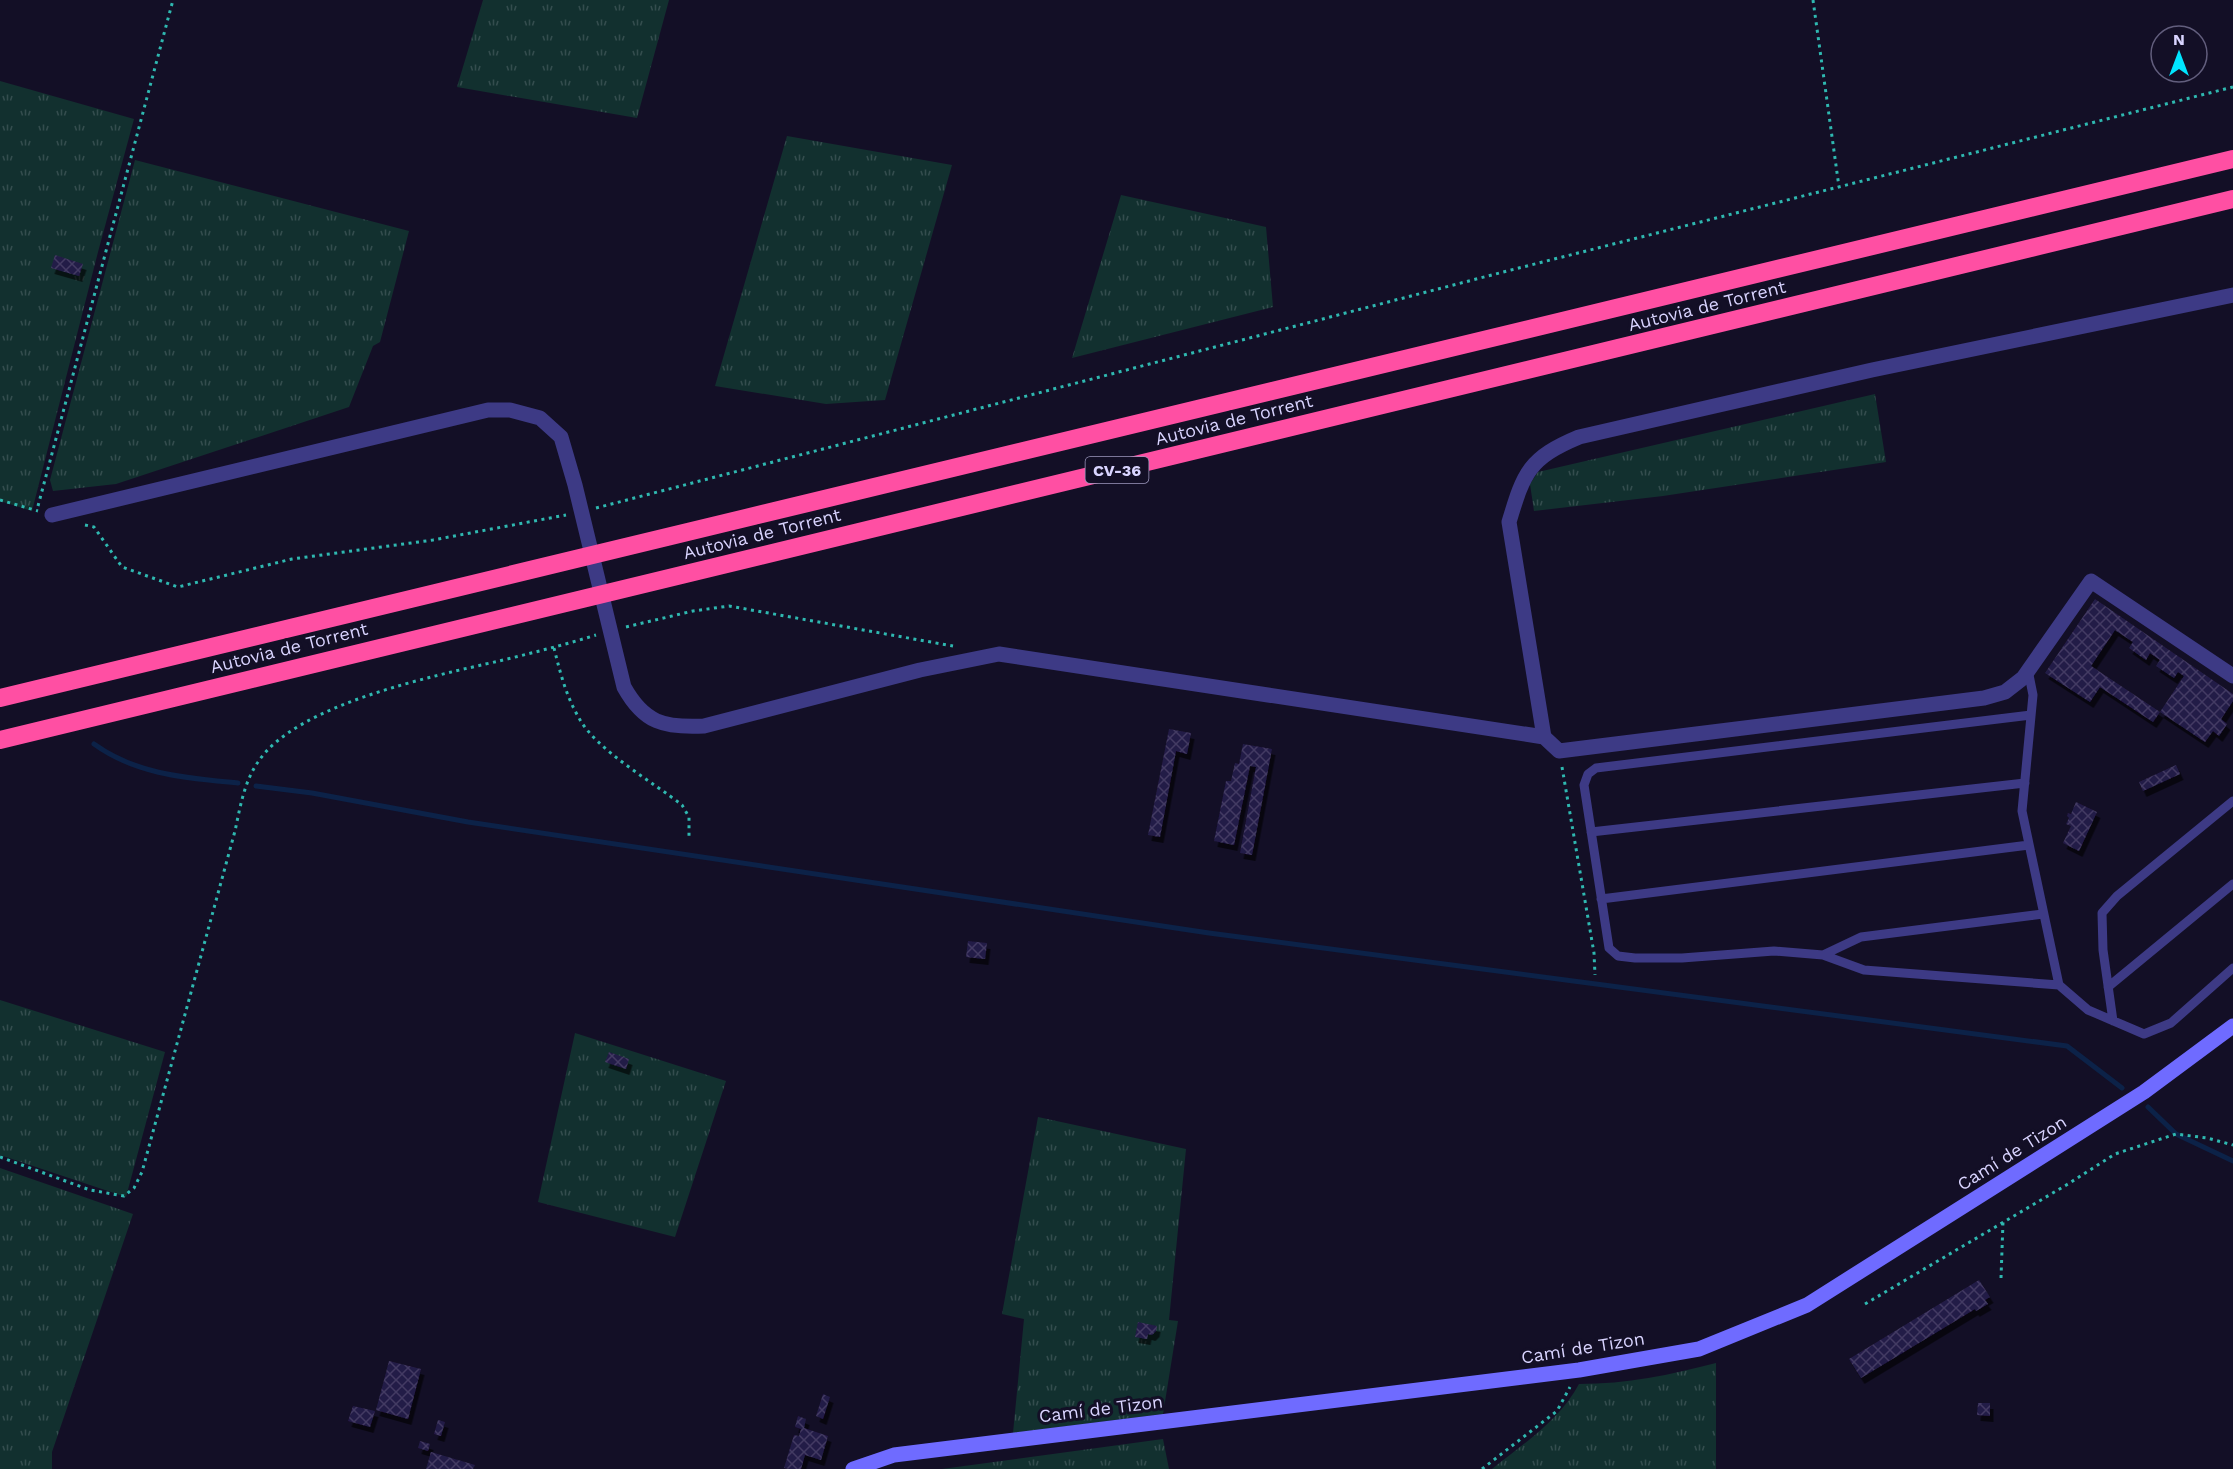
<svg xmlns="http://www.w3.org/2000/svg" width="2233" height="1469" font-family="'Work Sans',sans-serif">
<style>
.grass{fill:url(#grass-tufts)}
.lines{fill:none;stroke-linecap:round;stroke-linejoin:round}
.stream{stroke:#0c2248;stroke-width:5}
.building{fill:url(#building-cross-hatch);filter:url(#shadow)}
.path{stroke:#2fb8b0;stroke-width:3;stroke-dasharray:3 4.5;stroke-linecap:butt}
.lane{stroke:#3d3a85;stroke-width:9}
.street{stroke:#3d3a85;stroke-width:15}
.secondary{stroke:#6f6bff;stroke-width:15}
.highway{stroke:#ff4fa3;stroke-width:18}
.labels{text-anchor:middle;stroke-width:6;stroke-linejoin:round;paint-order:stroke}
.shield{fill:#130f26;stroke:#9e99be;stroke-width:1.5}
.shield-label{font-size:16px;font-weight:bold;fill:#d9d4ff}
.street-label{font-size:18px;fill:#d9d4ff;stroke:#130f26}
</style>
<defs>
<pattern id="grass-tufts" width="24" height="20" patternUnits="userSpaceOnUse" patternTransform="scale(1.5)"><rect width="24" height="20" fill="#12302f"/><path d="M3 7l-1-3M5 7V3M7 7l1-3M15 17l-1-3M17 17v-4M19 17l1-3" fill="none" stroke="#344d4e"/></pattern>
<pattern id="building-cross-hatch" width="8" height="8" patternUnits="userSpaceOnUse" patternTransform="scale(1.5)"><rect width="8" height="8" fill="#241b47"/><path d="M0 0l8 8M0 8l8-8" fill="none" stroke="#433b63"/></pattern>
<filter id="shadow"><feDropShadow dx="3.5" dy="6" stdDeviation="0" flood-color="#0009"/></filter>
</defs>
<rect width="100%" height="100%" fill="#130f26"/>
<path class="grass" d="M483,0H669L637,118L457,87Z
M0,81L134,119L98,252L32,511L0,501Z
M787,136L952,165L885,400L826,404L715,386Z
M135,160L409,231L380,342L373,346L349,407L116,484L53,491L50,480Z
M1121,195L1266,227L1273,307L1072,358Z
M1875,394L1886,462L1663,496L1534,511L1530,484L1538,472Z
M0,1000L165,1052L126,1197L0,1155Z
M575,1033L726,1081L675,1237L538,1202Z
M1038,1117L1186,1149L1169,1320L1178,1321L1163,1414L1013,1433L1024,1319L1002,1314Z
M0,1168L133,1214L52,1452V1469H0Z
M1716,1363V1469H1492C1523,1444 1560,1420 1579,1384C1627,1384 1670,1375 1716,1363Z
M1163,1439L1169,1469H942Z"/>
<g class="lines">
<path class="stream" d="M94,744C137,775 187,778 238,783
M256,786L312,793L468,822L1209,933L2067,1046L2122,1088
M2148,1107L2176,1134L2233,1161"/>
</g>
<path class="building" d="M55,255L83,264L79,276L51,268Z
M2095,599L2233,694V701L2221,719L2227,724L2219,736L2213,731L2205,742L2160,712L2184,676L2178,672L2174,678L2156,666L2160,660L2150,653L2146,660L2129,648L2133,642L2115,630L2091,666L2160,712L2153,722L2100,687L2090,702L2045,673Z
M1169,729L1191,733L1187,754L1176,751L1160,837L1148,835Z
M1243,744L1272,749L1252,855L1240,853L1256,767L1250,766L1234,845L1214,841L1226,781H1231L1235,763L1239,764Z
M2176,765L2180,774L2143,791L2139,782Z
M2076,802L2097,812L2079,851L2063,843L2071,826L2066,824L2069,818L2067,816L2068,813L2071,814Z
M968,941L987,943L985,959L966,957Z
M609,1052L629,1059L626,1069L605,1062Z
M1979,1280L1990,1297L1985,1300L1988,1304L1976,1311L1975,1309L1861,1378L1849,1359Z
M1138,1322L1157,1326L1156,1331L1152,1335L1148,1334L1147,1339L1135,1337Z
M389,1361L421,1369L408,1419L376,1410Z
M823,1394L830,1397L823,1419L816,1416Z
M1978,1403H1990V1416L1977,1415Z
M353,1406L375,1411L370,1427L348,1421Z
M798,1416L806,1419L804,1428L828,1436L821,1460L805,1455L801,1469H789L784,1468L794,1435L799,1436L801,1429L795,1427Z
M438,1420L445,1422L441,1436L434,1434Z
M420,1441L430,1444L428,1451L418,1448Z
M431,1452L475,1465L473,1469H426Z"/>
<g class="lines">
<path class="path" d="M1813,0L1839,187
M0,500L38,511
M38,506L173,0
M596,508L1511,270L2233,87
M85,525L94,527L122,567L178,587L292,559L433,540L566,515
M626,627L693,611L729,606L953,646
M554,648C560,672 566,696 579,718C596,750 653,782 682,805L689,817V840
M1562,767L1594,953L1595,975
M0,1157L90,1190L124,1196L134,1188L142,1172L235,831C240,808 244,782 258,762C296,704 434,676 499,661C532,653 564,645 596,635
M2001,1278L2003,1222
M1865,1304L2068,1184L2115,1154L2176,1134L2207,1138L2233,1145
M1482,1469L1557,1411L1570,1387"/>
<path class="lane" d="M2028,670L2033,695L2022,811L2059,985L2088,1010L2144,1034L2171,1023L2233,968
M2031,715L1596,768L1588,774L1584,785L1609,948L1618,956L1635,958H1682L1774,951L1823,955L1864,970L2059,985
M1591,832L2025,783
M1601,899L2029,845
M1823,955L1861,937L2043,914
M2108,987L2233,884
M2113,1021L2103,950L2102,913L2117,896L2233,801"/>
<path class="street" d="M52,515L488,410H510L540,418L561,437L575,485L624,687C644,723 664,728 704,726L920,670L999,654L1544,737L1559,751L1984,698L2005,692L2023,678L2091,581L2233,676
M1544,737L1509,522C1524,472 1529,458 1579,437L1872,370L2233,295"/>
<path class="secondary" d="M853,1469L894,1455L1579,1370L1699,1349L1807,1305L2144,1092L2233,1026"/>
<path class="highway" d="M0,698L2233,159
M0,740L2233,199"/>
</g>
<g class="labels">
<rect class="shield" x="1085.5" y="457" width="63" height="26" rx="4.5"/>
<g class="shield-label">
<text x="1117" y="476">CV-36</text>
</g>
<g class="street-label">
<text transform="translate(1707 306) rotate(-14)" y="6">Autovia de Torrent</text>
<text transform="translate(1234 420) rotate(-14)" y="6">Autovia de Torrent</text>
<text transform="translate(762 534) rotate(-14)" y="6">Autovia de Torrent</text>
<text transform="translate(289 648) rotate(-14)" y="6">Autovia de Torrent</text>
<text transform="translate(2012 1153) rotate(-32)" y="6">Camí de Tizon</text>
<text transform="translate(1583 1348) rotate(-9)" y="6">Camí de Tizon</text>
<text transform="translate(1101 1409) rotate(-7)" y="6">Camí de Tizon</text>
</g>
</g>
<g transform="translate(2179 54)"><circle r="28" fill="#130f26" stroke="#625e7d" stroke-width="1.5"/>
<path d="M0-4.5L10 22L0 15L-10 22Z" fill="#00e5ff"/>
<text y="-9" font-size="16" font-weight="bold" text-anchor="middle" fill="#d9d4ff">N</text>
</g>
</svg>
